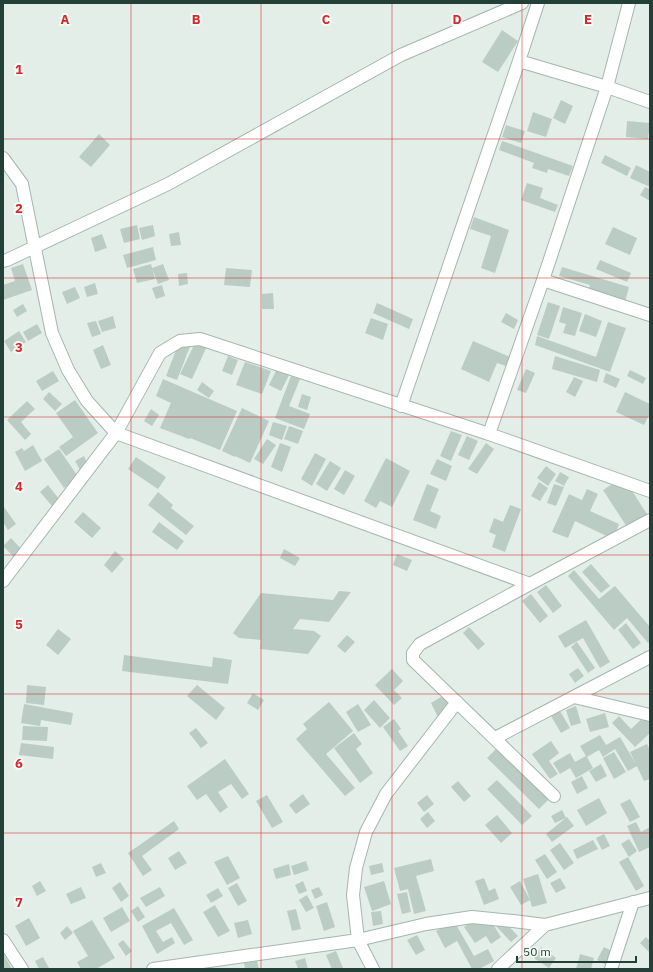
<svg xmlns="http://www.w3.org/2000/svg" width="653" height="972" font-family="'IBM Plex Sans',sans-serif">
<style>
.building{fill:#bbccc4}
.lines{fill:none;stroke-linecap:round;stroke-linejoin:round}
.minor-casing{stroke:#a5b6b0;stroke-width:14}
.minor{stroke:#fff;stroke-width:12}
.grid{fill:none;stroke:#d62828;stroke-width:1;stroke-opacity:0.55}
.grid-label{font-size:13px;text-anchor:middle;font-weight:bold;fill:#d62828;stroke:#f4faf7;stroke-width:4;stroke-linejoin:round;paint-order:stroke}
</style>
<rect width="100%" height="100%" fill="#e3eee9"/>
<path class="building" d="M502,30L518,41L498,72L482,62Z
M561,100L573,106L565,124L553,118Z
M533,112L552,119L546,137L527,131Z
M627,121L650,123L648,139L626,137Z
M506,125L525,131L521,143L502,137Z
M99,134L110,145L91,167L79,157Z
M502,141L573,166L569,176L548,169L547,173L532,168L534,163L499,150Z
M605,155L631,168L627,176L601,163Z
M636,165L650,172V187L630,178Z
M527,183L543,188L540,198L558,205L555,212L521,200Z
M645,187L650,189V201L640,195Z
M474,217L509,230L495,273L481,268L491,236L470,229Z
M137,225L140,239L124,243L120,229Z
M153,225L155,236L142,240L139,228Z
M613,227L637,238L630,255L605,244Z
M179,232L181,245L171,246L169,234Z
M102,234L107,248L95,252L91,238Z
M153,247L156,260L127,268L123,255Z
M600,260L631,273L627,282L596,269Z
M23,264L32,290L3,300V285L15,281L11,268Z
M151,264L155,279L137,283L133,269Z
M163,264L169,280L158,284L152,268Z
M562,267L629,287L625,302L588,291L590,285L559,276Z
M226,268L252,270L250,287L224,285Z
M187,273L188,284L179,286L178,274Z
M95,283L98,294L87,297L84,287Z
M162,285L165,296L156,299L152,288Z
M75,287L80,298L67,304L62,292Z
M273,293L274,309H262V294Z
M548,302L560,306L549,339L537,335Z
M377,303L413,319L409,329L373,313Z
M23,304L27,311L17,317L13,310Z
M563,307L582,313L575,336L563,333L566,324L559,322Z
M506,313L518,320L514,329L501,322Z
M585,314L602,321L596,337L579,331Z
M113,316L116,328L102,332L98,321Z
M371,318L388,324L383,340L365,333Z
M96,321L101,334L92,337L87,323Z
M608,322L626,328L610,372L535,345L537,336L596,357Z
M37,324L42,333L28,341L23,332Z
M19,331L26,342L11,352L4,341Z
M180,340L191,344L177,380L166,376Z
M196,341L207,346L192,379L180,374Z
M473,341L510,357L506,366L497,363L489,382L461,369Z
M103,345L111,365L101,369L93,350Z
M228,356L238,360L232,375L222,371Z
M555,356L600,370L597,382L552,369Z
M245,362L271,371L262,394L236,385Z
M277,369L289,375L281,391L269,385Z
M526,369L535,373L526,393L517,390Z
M630,370L646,378L643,384L627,376Z
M53,371L59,381L42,391L36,381Z
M606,373L620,379L616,388L603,382Z
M291,376L300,379L289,406L310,414L304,429L275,418Z
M574,377L583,381L575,397L566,392Z
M163,379L237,411L220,450L190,438L189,439L160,428L171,403L156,396Z
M202,382L214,391L209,398L197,390Z
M49,392L62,404L55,411L43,399Z
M625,392L650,404V413L644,425L616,412Z
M302,394L311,397L307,410L298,407Z
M75,400L98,433L66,456L59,447L73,437L56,413Z
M27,401L35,409L21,422L31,434L25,440L7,420Z
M242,408L269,421L250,463L235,456V457L222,451Z
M151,409L159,415L152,426L144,421Z
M273,422L287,426L282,440L269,435Z
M289,426L303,431L298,444L284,439Z
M451,431L462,435L451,461L440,456Z
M467,436L478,441L469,460L458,455Z
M267,439L276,445L263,464L254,459Z
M280,443L291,447L282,472L271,467Z
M486,443L494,449L477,474L468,469Z
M33,445L42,461L25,471L15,452L22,448L24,451Z
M59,449L79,478L64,488L44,459Z
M315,453L326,459L312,486L301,479Z
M84,456L88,465L80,470L75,461Z
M136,457L166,477L158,489L128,469Z
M386,458L410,471L392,507L380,501L376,508L364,501Z
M437,459L452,466L446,481L430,474Z
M330,461L341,468L327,491L316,484Z
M546,466L556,474L548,486L537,478Z
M345,470L355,476L344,495L334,489Z
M560,472L569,477L564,486L555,481Z
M623,477L647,514L627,527L603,490Z
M539,482L548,488L540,501L531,496Z
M427,484L439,489L430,511L441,516L436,529L413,520Z
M554,484L564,487L556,506L547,503Z
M48,485L59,499L52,506L40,492Z
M587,489L598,494L590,511L619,524L613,539L575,521L568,538L552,532L569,494L582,500Z
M158,492L173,505L171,508L194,526L186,535L148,505Z
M510,505L521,509L505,552L492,547L496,535L489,532L494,518L503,522Z
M3,507H4L16,524L8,530L3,522Z
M83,512L101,528L92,538L74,522Z
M159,522L184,541L177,550L152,532Z
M11,538L24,552L16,559L3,546Z
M284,549L300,558L295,566L280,558Z
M115,551L124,559L112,573L104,565Z
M397,554L412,560L407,571L393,565Z
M591,564L610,586L601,593L582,572Z
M574,570L599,599L615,586L650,627V641L648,643L627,618L614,630L568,576Z
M546,585L562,606L553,613L537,592Z
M339,591L351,592L329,622L300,619L293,629L314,631L321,636L308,654L260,649L261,640L239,638L233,633L261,593L333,600Z
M531,594L548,616L540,623L522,601Z
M586,620L610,662L600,668L583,638L565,648L558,636Z
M626,623L641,643L633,649L618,630Z
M469,627L485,644L478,650L463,633Z
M58,629L71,639L58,655L46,645Z
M347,635L355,642L345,653L337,646Z
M577,642L595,668L588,673L571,647Z
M124,655L212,667L213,657L232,660L228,684L122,671Z
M578,668L584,676L575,683L569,674Z
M392,669L403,681L394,690L402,698L394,705L375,685Z
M27,685L46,687L44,705L26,703Z
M197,685L225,708L216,720L187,696Z
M253,693L264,700L258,710L247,703Z
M446,694L454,708L438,717L431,703Z
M374,700L390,718L380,728L364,710Z
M329,702L353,731L326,754L355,788L345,796L296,739L307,729L303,724Z
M24,704L73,713L71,725L41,720L40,726L21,723Z
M358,704L371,725L358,732L346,712Z
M576,706L581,723L571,726L566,710Z
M560,711L570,728L561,733L551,716Z
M650,711V733L635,747L612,723L619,716L631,729Z
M605,713L609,727L590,732L586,719Z
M394,719L401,729L398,731L408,746L400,751L383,727Z
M23,726L48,727L47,741L22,740Z
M196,728L208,743L201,748L189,733Z
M354,733L362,744L356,749L373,773L360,783L334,748Z
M600,735L606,745L620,737L637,766L628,771L615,749L603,757L599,750L587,757L593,768L576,778L570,768L560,774L553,763L570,753L575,762L586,756L580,746Z
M551,741L559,753L549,761L558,774L550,779L532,754Z
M21,743L54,747L53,759L19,755Z
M647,744L650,750V779L644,781L630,752Z
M497,748L549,799L539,809L487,758Z
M614,752L626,772L614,779L603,758Z
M225,759L249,794L242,799L231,784L218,792L228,807L220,813L206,794L197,800L187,786Z
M601,764L607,776L596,782L589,771Z
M582,776L588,788L577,794L571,782Z
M497,780L532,816L522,825L487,789Z
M458,781L471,796L464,802L451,787Z
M303,794L310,804L296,814L289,805Z
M267,795L283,822L272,828L256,801Z
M427,795L434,804L424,812L417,803Z
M599,798L607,813L586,826L577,810Z
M630,799L640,817L630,822L620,804Z
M562,810L566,818L555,823L551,816Z
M428,812L435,821L427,828L420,819Z
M497,815L512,833L501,843L485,825Z
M567,817L574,826L552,842L546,834Z
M174,821L179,829L142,856L152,870L143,876L128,853Z
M636,822L641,832L650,827V847L639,852L627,826Z
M604,834L610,846L602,850L596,838Z
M629,839L637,851L629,857L621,844Z
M593,840L598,849L577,859L573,850Z
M560,843L574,863L564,870L550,850Z
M179,851L187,863L175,870L168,858Z
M545,854L557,872L547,879L535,860Z
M228,856L240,878L227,885L214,862Z
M628,857L644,886L636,891L619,862Z
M431,859L434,871L416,876L426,911L414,914L408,889L400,891L394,868Z
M306,861L309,870L294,875L291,866Z
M101,863L106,873L96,877L92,867Z
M382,863L384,872L371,875L369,866Z
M289,864L291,875L276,879L273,869Z
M538,874L547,903L532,907L530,900L521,905L510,887L520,881L530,900L523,879Z
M484,878L489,891L495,888L499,899L484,905L475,881Z
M560,878L566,888L556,893L550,883Z
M40,881L46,891L37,896L32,886Z
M303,881L307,891L299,894L295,885Z
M384,881L391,904L372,911L364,887Z
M120,882L129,896L121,902L112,888Z
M237,883L247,901L238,906L228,888Z
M81,887L86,898L71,904L66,894Z
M160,887L165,896L146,907L140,898Z
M319,887L323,895L315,899L311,890Z
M218,888L223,896L211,903L206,895Z
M407,892L411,912L402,914L397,894Z
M307,895L314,908L306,912L299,900Z
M327,902L335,927L324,931L316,906Z
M215,905L230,931L218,937L203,912Z
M138,906L145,917L138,922L131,911Z
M122,907L130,921L111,932L103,918Z
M174,908L193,940L184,945L171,923L156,931L163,942L172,937L175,943L157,954L142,926Z
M296,909L301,929L292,931L287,911Z
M381,911L383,924L373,926L371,912Z
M486,913L501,937L491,944L486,936L475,943L464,927Z
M500,917L518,936L511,942L493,923Z
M29,918L40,938L26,946L15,926Z
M92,920L115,958L96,969H81L77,962L88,956L73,931Z
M248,920L252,934L238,938L234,923Z
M454,921L474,956L488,949L494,961L479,969H472L457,941L445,948L436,931Z
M67,926L73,933L65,940L60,933Z
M417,935L425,950L416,955L407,940Z
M646,937L650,941V953L640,943Z
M123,940L132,951L126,956L118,944Z
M541,947L556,958L549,968L534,958Z
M604,947L618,954L610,967L597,960Z
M336,951L343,968L341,969H332L326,955Z
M3,953L12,969H3Z
M580,954L594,958L591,969H576Z
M43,957L49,968L46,969H39L35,961Z
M305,958L308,969H298L295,961Z
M257,961L259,969H245L244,963Z"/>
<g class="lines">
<defs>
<path id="minor" d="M519,61L607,87L650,102
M3,158L22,184L52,333L68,370L87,401L116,433L530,584
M3,261L7,260L168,184L401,55L522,3
M543,280L650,315
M401,406L519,61L538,3
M489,434L543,280L607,87L629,3
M3,581L116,433L160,353L180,341L200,339L489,434L650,491
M574,697L650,715
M495,738L650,657
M554,796L413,660V653L420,644L530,584L650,520
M3,940L22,969
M153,969L358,940L426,924L472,917L513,921L545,925L650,898
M373,969L358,940L353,895L356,868L366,832L386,794L457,702
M498,969L545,925
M611,969L633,902"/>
</defs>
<use href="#minor" class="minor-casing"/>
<use href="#minor" class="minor"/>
</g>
<path class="grid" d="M131,3V969M261,3V969M392,3V969M522,3V969M3,139H650M3,278H650M3,417H650M3,555H650M3,694H650M3,833H650"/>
<g class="grid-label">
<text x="65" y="24">A</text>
<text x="196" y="24">B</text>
<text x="326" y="24">C</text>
<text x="457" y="24">D</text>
<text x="588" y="24">E</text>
<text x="19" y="74">1</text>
<text x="19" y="213">2</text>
<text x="19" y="352">3</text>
<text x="19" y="491">4</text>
<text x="19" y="629">5</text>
<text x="19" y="768">6</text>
<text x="19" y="907">7</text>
</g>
<rect width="653" height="972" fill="none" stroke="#224037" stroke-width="8"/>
<path d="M517 956v6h119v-6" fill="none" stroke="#224037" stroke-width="2"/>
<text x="523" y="956" font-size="12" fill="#224037" stroke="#f4faf7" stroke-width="3" paint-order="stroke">50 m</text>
</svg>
